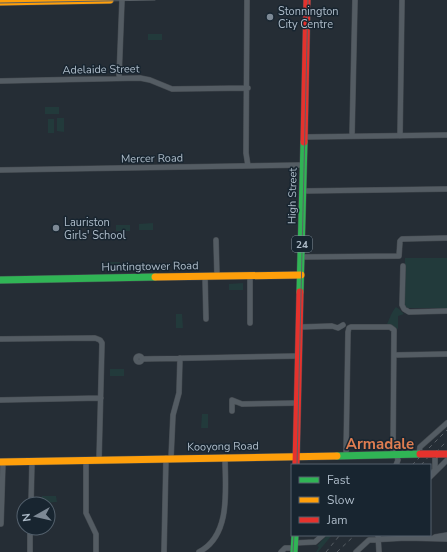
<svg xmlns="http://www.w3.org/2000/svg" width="447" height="552" font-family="'Nunito Sans',sans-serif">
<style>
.green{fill:#223a3b}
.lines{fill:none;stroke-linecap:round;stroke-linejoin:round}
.street-casing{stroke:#43494f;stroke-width:6}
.fast-casing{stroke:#43494f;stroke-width:8}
.slow-casing{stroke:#43494f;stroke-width:8}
.jam-casing{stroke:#43494f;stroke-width:8}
.street{stroke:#545c63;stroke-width:5}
.fast{stroke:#30b455;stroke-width:7}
.slow{stroke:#ff9f0a;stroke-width:7}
.jam{stroke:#e5322d;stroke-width:7}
.tram{stroke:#596066;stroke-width:1}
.rail{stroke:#596066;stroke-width:1;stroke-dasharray:4 4;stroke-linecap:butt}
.jam-bridge-casing{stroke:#43494f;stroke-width:8;stroke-linecap:butt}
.jam-bridge{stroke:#e5322d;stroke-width:7}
.poi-dot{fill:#7d8995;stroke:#182530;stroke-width:1.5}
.labels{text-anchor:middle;stroke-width:3;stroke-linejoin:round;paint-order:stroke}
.shield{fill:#182530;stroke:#808e9a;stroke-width:1}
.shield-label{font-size:10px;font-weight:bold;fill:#adbbc8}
.poi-label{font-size:11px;fill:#adbbc8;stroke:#182530;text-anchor:start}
.street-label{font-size:11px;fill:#adbbc8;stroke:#182530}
.district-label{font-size:15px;font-weight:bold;fill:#df7d51;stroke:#182530}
</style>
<rect width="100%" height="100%" fill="#252d35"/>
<path class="green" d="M148,34H162V40H148Z
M45,107H59V114H45Z
M57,118H64V132L57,131Z
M48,119H54V133H48Z
M153,223V230H139V224Z
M116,225H130V231H116Z
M405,258H447V308H406L404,305Z
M106,262H120V268L106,269Z
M243,283V290H229V284Z
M396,307L399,309L404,314L398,316V329L387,324C389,320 392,311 396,307Z
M176,314H182L183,328H176Z
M110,369H124V376H110Z
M202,414H208V428H201Z
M42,496H56L57,502L42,503Z
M327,535H332L318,552H316L319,547L317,546Z"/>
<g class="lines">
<defs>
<path id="street" d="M247,0L246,153L248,166
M119,78L122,0
M0,81L140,78L150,80L172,89L248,88
M352,136L355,0
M400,136L402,0
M304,137L447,135
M0,170L303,165
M303,191L447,189
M216,240L217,276
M301,257L399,256L400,241L402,239L447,238
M403,266L402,305L404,309L409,312L447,311
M250,275V323
M205,276L206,319
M300,327L332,326L338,328L343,325
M0,339L95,338L100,340L102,343L99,460
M394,355L447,354
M136 359a3 3 0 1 1 6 0a3 3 0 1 1-6 0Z
M142,359L299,356
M0,400L101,398
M232,411V400L242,404L298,403
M396,454L398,460L396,465
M419,454L420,447L447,423
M346,455L348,332L349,328L351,327H390L394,330L393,454
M171,458L173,415L179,393L180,358
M86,460V513L96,534V552
M432,475L435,469V454
M430,477L447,460
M31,504L32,461
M1,524L3,462
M378,535L379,552
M435,537L447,535
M294,543L315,542L323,535
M30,552V528
M164,552L166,458
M199,552C232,535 225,487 225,457
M281,552L285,548H294
M356,552L369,540L406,538L447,539"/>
<path id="fast" d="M0,280L155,277
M300,292L304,142
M337,456L420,454
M294,552L295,535"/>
<path id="slow" d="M0,2L110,0
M155,277L301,275
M0,462L337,456"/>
<path id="jam" d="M304,142L307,0
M436,454H447
M296,465L300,292"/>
</defs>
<use href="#street" class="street-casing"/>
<use href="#fast" class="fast-casing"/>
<use href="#slow" class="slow-casing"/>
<use href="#jam" class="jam-casing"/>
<use href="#street" class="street"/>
<use href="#fast" class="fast"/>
<use href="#slow" class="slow"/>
<use href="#jam" class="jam"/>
<path class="tram" d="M0,3L155,0
M297,465L308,0
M293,552L294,535"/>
<path class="rail" d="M430,458L447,441
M412,465L447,430
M421,465L432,453
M326,552L340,535
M337,552L355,535"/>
<defs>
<path id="jam-bridge" d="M420,454H436"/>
</defs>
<use href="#jam-bridge" class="jam-bridge-casing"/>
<use href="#jam-bridge" class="jam-bridge"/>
</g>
<g class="poi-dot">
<circle cx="270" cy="17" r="4"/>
<circle cx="56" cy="228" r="4"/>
</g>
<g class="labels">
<rect class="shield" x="292" y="236" width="20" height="16" rx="3"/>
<g class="shield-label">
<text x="302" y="248">24</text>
</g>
<g class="poi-label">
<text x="278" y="15">Stonnington<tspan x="278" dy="13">City Centre</tspan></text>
<text x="64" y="226">Lauriston<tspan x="64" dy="13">Girls' School</tspan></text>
</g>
<g class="street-label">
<text transform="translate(101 69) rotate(-1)" y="4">Adelaide Street</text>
<text transform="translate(152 158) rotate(-1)" y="4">Mercer Road</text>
<text transform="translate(292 196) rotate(-89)" y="4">High Street</text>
<text transform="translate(150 266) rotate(-1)" y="4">Huntingtower Road</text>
<text transform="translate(223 446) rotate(-1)" y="4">Kooyong Road</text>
</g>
<g class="district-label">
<text x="380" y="449">Armadale</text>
</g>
</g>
<rect x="291" y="464" width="140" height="72" fill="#182530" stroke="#54616d"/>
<rect x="299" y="477" width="20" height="6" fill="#30b455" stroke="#54616d"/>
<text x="327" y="484" font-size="12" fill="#adbbc8">Fast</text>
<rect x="299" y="497" width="20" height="6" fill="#ff9f0a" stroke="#54616d"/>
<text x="327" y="504" font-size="12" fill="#adbbc8">Slow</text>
<rect x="299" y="517" width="20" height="6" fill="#e5322d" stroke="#54616d"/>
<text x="327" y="524" font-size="12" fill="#adbbc8">Jam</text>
<g transform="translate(36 516) rotate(262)"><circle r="19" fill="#182530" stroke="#54616d"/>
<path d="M0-3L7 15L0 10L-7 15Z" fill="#7d8995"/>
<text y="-6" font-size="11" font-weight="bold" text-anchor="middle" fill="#adbbc8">N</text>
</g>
</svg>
